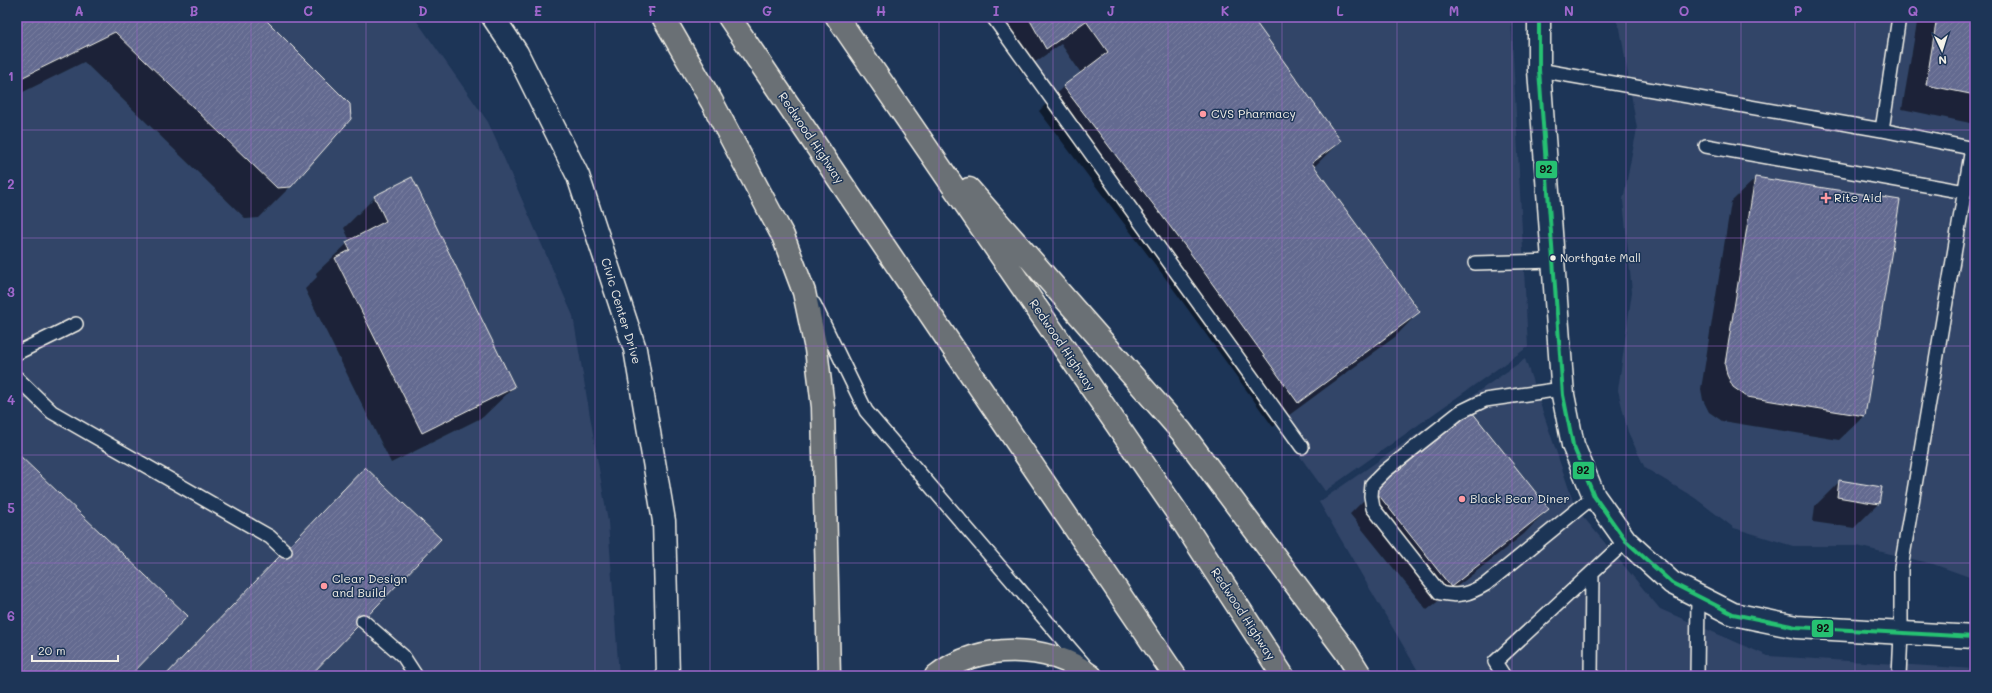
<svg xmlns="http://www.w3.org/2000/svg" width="1992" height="693" font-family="Mali,sans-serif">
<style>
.built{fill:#324568}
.shadow{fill:#0007}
.building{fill:url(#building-hatch);stroke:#f4f1e8}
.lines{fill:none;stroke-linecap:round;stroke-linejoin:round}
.lane-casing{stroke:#f4f1e8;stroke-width:16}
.secondary-casing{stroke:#f4f1e8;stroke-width:25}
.highway-casing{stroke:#f4f1e8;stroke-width:25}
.lane{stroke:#1d3557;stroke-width:13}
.secondary{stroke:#1d3557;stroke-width:22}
.highway{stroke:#6a7074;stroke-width:22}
.bus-1-casing{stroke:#1d3557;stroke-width:7}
.bus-1{stroke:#26c172;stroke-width:4}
.grid{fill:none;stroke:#9f67cb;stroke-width:1;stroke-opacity:0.55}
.poi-dot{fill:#ff9aa2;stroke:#1d3557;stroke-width:1.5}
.bus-dot{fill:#f4f1e8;stroke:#1d3557;stroke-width:1.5}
.labels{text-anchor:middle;stroke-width:3;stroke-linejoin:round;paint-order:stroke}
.bus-label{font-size:11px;fill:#f4f1e8;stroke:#1d3557;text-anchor:start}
.poi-label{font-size:12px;fill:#f4f1e8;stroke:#1d3557;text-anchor:start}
.street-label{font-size:12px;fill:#f4f1e8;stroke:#1d3557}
.line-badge{stroke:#1d3557;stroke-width:1.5}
.pale-badge-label{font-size:11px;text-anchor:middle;font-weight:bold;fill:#111}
.neatline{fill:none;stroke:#9f67cb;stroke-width:1.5}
.grid-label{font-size:13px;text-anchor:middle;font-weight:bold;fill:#9f67cb}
</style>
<defs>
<pattern id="building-hatch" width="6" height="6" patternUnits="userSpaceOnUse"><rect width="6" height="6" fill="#636a90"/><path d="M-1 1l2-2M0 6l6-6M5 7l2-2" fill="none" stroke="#7a80a0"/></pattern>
</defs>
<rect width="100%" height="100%" fill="#1d3557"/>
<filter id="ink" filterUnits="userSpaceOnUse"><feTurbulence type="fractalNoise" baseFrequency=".025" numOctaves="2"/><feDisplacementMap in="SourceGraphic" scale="8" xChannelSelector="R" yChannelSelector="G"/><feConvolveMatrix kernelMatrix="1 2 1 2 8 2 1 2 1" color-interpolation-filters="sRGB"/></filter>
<g filter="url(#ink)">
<path class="built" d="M17,17H414L488,122L573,316L608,522L619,676H17Z
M983,17H1511L1528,347L1325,491Z
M1614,17H1975V579L1933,564L1857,546H1793L1734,528L1695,498L1645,468L1628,432L1618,390L1632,292L1623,200L1637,129L1620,28Z
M1525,359L1575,507L1660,609L1768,656L1975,669V676H1421L1319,502Z"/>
<path class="shadow" d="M17,17H261L290,187L259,218L246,219L84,62L17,95Z
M964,17H979L968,22Z
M990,17H1251L1340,141L1314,167L1419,312L1395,337L1273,427L1166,279L1039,111L1063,87L1081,73L1061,44L1021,72Z
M1918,17H1975V124L1902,109Z
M1756,178L1864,416L1839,440L1722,421L1709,412L1703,400L1701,389L1731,202Z
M375,197L514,387L483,417L391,463L305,289L317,277L316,273L350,241L344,228Z
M1840,481L1878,504L1854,528L1813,522L1815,506Z
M1374,490L1548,509L1524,534L1427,610L1350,514Z"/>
<path class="building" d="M17,17H263L350,104L351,119L291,187L277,188L115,32L17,80Z
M1028,17H1252L1341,141L1312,163L1420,312L1298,403L1191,254L1063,86L1108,52L1086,21L1046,49Z
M1937,17H1975V95L1926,85Z
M412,177L515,387L422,433L335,258L350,250L346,242L386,221L374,196Z
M1755,177L1900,200L1865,416L1747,397L1733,387L1727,375L1725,364Z
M1472,412L1549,509L1451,587L1374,489Z
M17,453L188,616L130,676H17Z
M365,467L441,539L310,676H165Z
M1839,480L1882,487L1879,504L1837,497Z"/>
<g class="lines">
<defs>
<path id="lane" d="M993,17L1302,447
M1539,70L1882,130L1899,17
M1882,130L1975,149
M1706,146L1965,192
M1475,263L1554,261
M814,304L866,411L1087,668
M17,353L76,324
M17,378L52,412L270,537L285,551
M1562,389L1485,400L1460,412L1385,471L1372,484L1371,496L1373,508L1440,593C1460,597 1469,594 1486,584L1594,496
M363,621L403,656L416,676
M1504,676L1495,662L1626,541
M1591,676L1592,573
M1697,676L1698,597
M1899,676L1901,634V568L1972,148"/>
<path id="secondary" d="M493,17L517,53L578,176L635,349L664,521L668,676
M1539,17V70L1563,395L1573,445L1594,496L1626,541L1672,583L1733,614L1796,627L1975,637"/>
<path id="highway" d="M663,17L712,102L769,210L783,236L804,292L816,349L823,407L829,676
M729,17L1175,676
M837,17L1176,511L1283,676
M969,189L1181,431L1346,652L1361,676
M936,676C979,642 1048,643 1091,676"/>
</defs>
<use href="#lane" class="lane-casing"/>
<use href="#secondary" class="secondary-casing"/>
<use href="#highway" class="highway-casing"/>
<use href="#lane" class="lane"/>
<use href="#secondary" class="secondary"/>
<use href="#highway" class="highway"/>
<defs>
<path id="bus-1" d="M1539,17V70L1563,395L1573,445L1594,496L1626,541L1672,583L1733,614L1796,627L1975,637"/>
</defs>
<use href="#bus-1" class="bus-1-casing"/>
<use href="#bus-1" class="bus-1"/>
</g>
</g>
<path class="grid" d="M137,17V676M251,17V676M366,17V676M480,17V676M595,17V676M710,17V676M824,17V676M939,17V676M1053,17V676M1168,17V676M1282,17V676M1397,17V676M1512,17V676M1626,17V676M1741,17V676M1855,17V676M17,130H1975M17,238H1975M17,346H1975M17,455H1975M17,563H1975"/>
<g class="poi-dot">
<circle cx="1203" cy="114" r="4"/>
<path d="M1824 192h4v4h4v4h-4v4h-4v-4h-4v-4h4z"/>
<circle cx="1462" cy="499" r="4"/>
<circle cx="324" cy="586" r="4"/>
</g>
<circle class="bus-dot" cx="1553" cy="258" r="3.5"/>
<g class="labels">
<g class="bus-label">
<text x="1560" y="262">Northgate Mall</text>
</g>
<g class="poi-label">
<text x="1211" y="118">CVS Pharmacy</text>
<text x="1834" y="202">Rite Aid</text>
<text x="1470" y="503">Black Bear Diner</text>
<text x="332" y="583">Clear Design<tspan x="332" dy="14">and Build</tspan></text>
</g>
<g class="street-label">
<text transform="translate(811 138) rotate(56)" y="4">Redwood Highway</text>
<text transform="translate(621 311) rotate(73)" y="4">Civic Center Drive</text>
<text transform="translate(1062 345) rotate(56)" y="4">Redwood Highway</text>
<text transform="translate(1243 614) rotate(57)" y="4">Redwood Highway</text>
</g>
</g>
<g class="line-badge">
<rect x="1535" y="160" width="23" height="19" rx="4" fill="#26c172"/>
<rect x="1572" y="461" width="23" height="19" rx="4" fill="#26c172"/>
<rect x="1811" y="619" width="23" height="19" rx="4" fill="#26c172"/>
</g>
<g class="pale-badge-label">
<text x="1546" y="173">92</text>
<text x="1583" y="474">92</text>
<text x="1823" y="632">92</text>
</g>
<rect width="1992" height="693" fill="none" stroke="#1d3557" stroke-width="44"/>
<g transform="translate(1942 50) rotate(176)" stroke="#1d3557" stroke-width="3" paint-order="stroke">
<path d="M0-3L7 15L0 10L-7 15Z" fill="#f4f1e8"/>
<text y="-6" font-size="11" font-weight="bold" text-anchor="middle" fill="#f4f1e8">N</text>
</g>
<path d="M32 655v6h86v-6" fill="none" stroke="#f4f1e8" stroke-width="2"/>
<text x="38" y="655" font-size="12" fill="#f4f1e8" stroke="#1d3557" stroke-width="3" paint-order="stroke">20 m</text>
<rect x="22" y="22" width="1948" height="649" class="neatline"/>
<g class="grid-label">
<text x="79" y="16">A</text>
<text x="194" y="16">B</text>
<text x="308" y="16">C</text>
<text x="423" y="16">D</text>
<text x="538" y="16">E</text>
<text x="652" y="16">F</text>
<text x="767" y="16">G</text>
<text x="881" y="16">H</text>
<text x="996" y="16">I</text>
<text x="1111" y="16">J</text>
<text x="1225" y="16">K</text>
<text x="1340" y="16">L</text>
<text x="1454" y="16">M</text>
<text x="1569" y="16">N</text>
<text x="1684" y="16">O</text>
<text x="1798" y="16">P</text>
<text x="1913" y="16">Q</text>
<text x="11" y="81">1</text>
<text x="11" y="189">2</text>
<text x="11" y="297">3</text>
<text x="11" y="405">4</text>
<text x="11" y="513">5</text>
<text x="11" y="621">6</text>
</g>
</svg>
